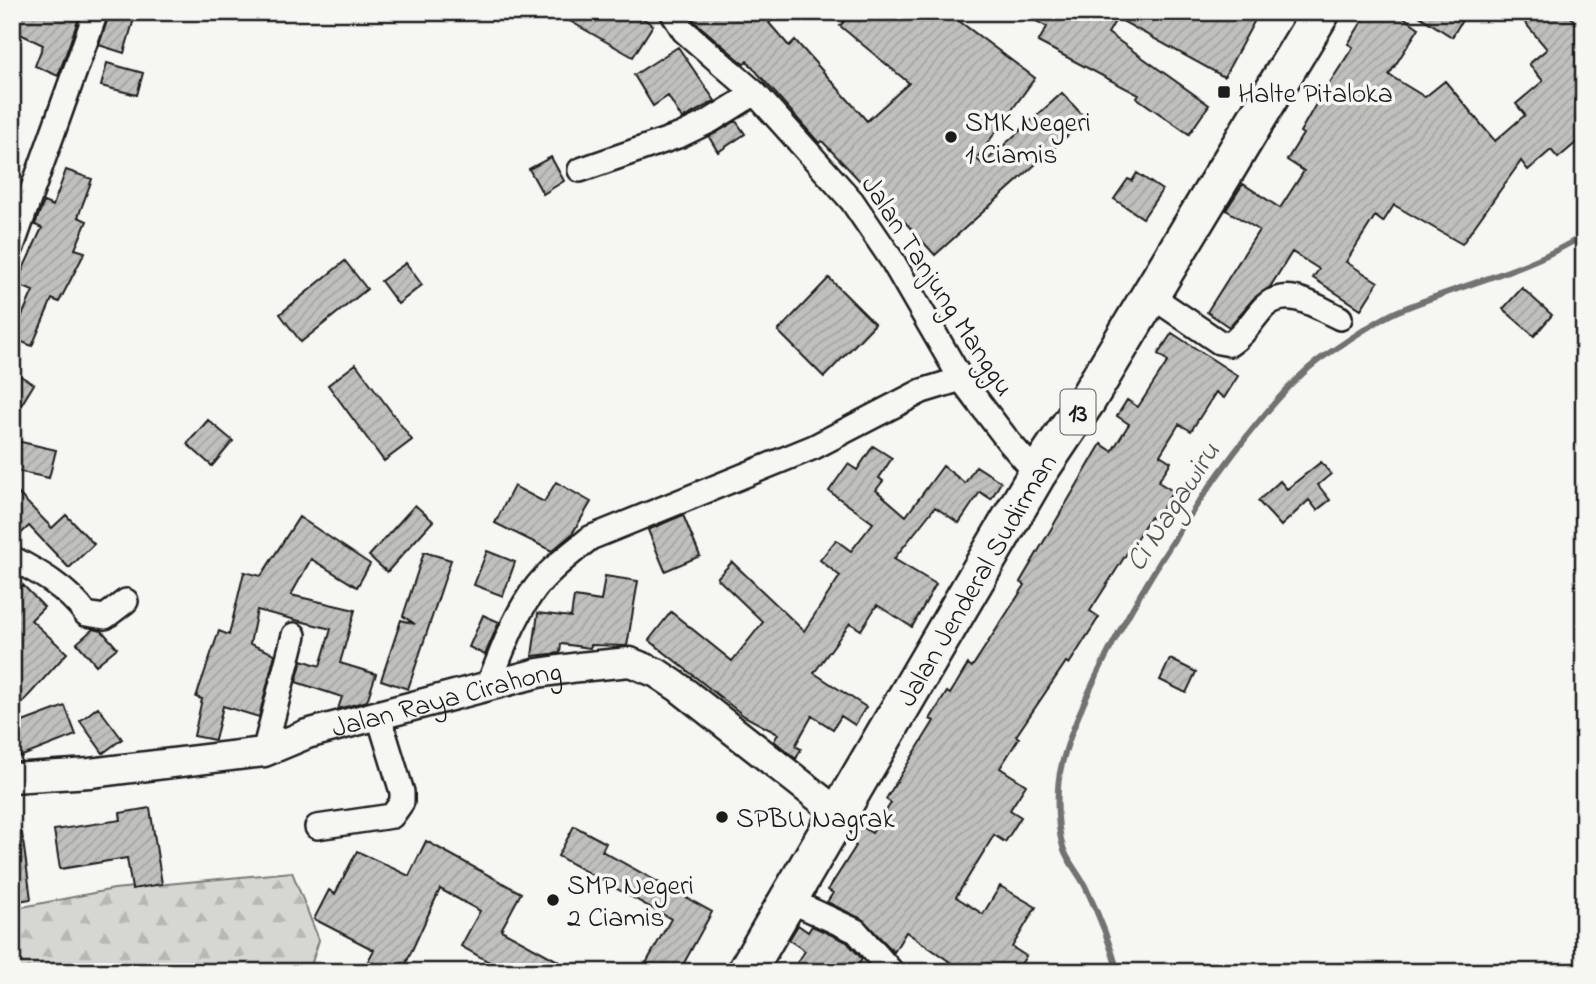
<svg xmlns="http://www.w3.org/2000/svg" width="1596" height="984" font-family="'Indie Flower',sans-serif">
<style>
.forest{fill:url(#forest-firs);stroke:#797977;stroke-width:2}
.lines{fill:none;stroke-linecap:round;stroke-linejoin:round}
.stream{stroke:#727271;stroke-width:6}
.building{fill:url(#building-hatch);stroke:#1c1c1c;stroke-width:2}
.minor-casing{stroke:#1c1c1c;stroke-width:28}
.tertiary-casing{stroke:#1c1c1c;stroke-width:33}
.trunk-casing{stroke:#1c1c1c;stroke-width:42}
.minor{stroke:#f6f6f2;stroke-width:23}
.tertiary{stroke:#f6f6f2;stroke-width:28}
.trunk{stroke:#f6f6f2;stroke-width:37}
.poi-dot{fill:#1c1c1c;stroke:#f6f6f2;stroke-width:2.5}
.labels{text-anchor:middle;stroke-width:7;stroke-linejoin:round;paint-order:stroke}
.shield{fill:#f6f6f2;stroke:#5d5d5c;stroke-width:2}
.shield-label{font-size:26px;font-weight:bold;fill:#1c1c1c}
.poi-label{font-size:28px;fill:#1c1c1c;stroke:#f6f6f2;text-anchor:start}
.street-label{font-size:28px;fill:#1c1c1c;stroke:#f6f6f2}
.water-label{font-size:30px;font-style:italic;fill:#565654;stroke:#f6f6f2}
</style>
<defs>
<pattern id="forest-firs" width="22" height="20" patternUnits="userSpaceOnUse" patternTransform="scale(1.75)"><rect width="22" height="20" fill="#d6d6d2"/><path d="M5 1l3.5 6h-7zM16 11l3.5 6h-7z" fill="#b7b7b4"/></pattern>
<pattern id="building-hatch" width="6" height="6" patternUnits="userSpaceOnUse" patternTransform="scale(1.75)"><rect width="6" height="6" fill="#c0c0bd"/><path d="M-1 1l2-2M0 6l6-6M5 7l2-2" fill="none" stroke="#a4a4a2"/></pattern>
</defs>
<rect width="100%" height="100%" fill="#f6f6f2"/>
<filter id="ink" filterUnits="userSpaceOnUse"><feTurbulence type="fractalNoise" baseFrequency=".0143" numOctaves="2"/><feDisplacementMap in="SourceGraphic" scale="14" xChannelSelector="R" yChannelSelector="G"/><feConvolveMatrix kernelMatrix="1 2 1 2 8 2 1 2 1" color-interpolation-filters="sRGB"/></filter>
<g filter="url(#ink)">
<path class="forest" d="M292,872L319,940L309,972H12V909L114,889Z"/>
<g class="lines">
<path class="stream" d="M1118,972C1110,943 1099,915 1086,888C1080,875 1067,861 1063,847C1058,830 1057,806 1058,789C1061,697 1247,405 1326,355C1349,340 1373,322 1398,311C1460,285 1526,271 1584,235"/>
</g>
<path class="building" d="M12,12H81L58,76L35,66L43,45L12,30Z
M110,12H136L124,53L99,45Z
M554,12H633L653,25L633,57Z
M689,12H780L769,23L789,46L795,40L867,121L909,83L840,26L852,12H947L1035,78L976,159L983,164L1062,93L1086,119L935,255L904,221L901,224L822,141L819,143L747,61L744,64L695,22Z
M1020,12H1240L1255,20L1224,77L1117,18L1108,33L1209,105L1189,134L1137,98L1139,95L1038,42L1047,27Z
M1368,12H1396L1419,28L1389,75L1425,97L1445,81L1495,141L1525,115L1516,104L1543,81L1529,64L1547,49L1516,12H1567L1584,33V136L1558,158L1551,150L1528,170L1521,161L1462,244L1394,205L1383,222L1375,216L1346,262L1378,282L1361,309L1313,278L1319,269L1292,252L1270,287L1254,298L1229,327L1207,312L1259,230L1226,210L1243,184L1280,208L1304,171L1287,160L1303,134L1300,132L1316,104L1353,47L1348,44Z
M1413,12H1467L1452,37Z
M678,47L715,101L682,119L668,96L653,106L634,75Z
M107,63L143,73L137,95L101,86Z
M736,121L745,134L718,152L709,137Z
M551,157L564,181L543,194L529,169Z
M66,170L92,179L78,217L87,221L75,249L85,252L59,302L52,299L32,346L12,338L33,291L16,284L42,228L35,225L40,211L44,202L53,206Z
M1137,173L1162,190L1143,218L1114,199L1128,179L1132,181Z
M345,261L367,289L301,342L280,314Z
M406,263L422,285L398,304L381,281Z
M829,278L875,324L824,377L778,331Z
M1522,288L1552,315L1534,336L1503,309Z
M1172,333L1238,376L1224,398L1216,392L1191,431L1179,424L1160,455L1171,462L1158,482L1173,491L1155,520L1150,517L1090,611L1099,617L1069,664L1066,662L1016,736L1019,738L1000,768L1026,785L1010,810L1021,817L1005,842L994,835L956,897L983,914L1000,886L1036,907L1012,947L1026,956L1016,972H1004L988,963L983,972H965L906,932L894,952L862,919L827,902L833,893L828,890L856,846L850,842L861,826L872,833L891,803L886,799L934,721L930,719L947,692L950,694L968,664L972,667L1025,585L1020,582L1101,444L1112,451L1129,424L1117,416L1127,400L1138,407L1168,361L1158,354Z
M356,364L412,440L384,461L328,385Z
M12,371L34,384L12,420Z
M208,420L233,441L212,466L187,444Z
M17,441L56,450L49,478L12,470Z
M873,446L892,458L879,478L883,481L876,490L906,516L943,466L965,483L976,466L1001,482L991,499L980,492L959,523L935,507L894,559L936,584L912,627L877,605L861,630L850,623L814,673L866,707L855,725L841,716L833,729L812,716L795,746L801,749L796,759L774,741L778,734L744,716L649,640L671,612L732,661L763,622L717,578L732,562L804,631L840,576L820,560L836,540L851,551L873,523L829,491L848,464L857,470Z
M1321,462L1331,474L1318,485L1330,500L1317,510L1309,500L1281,526L1258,501L1280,481L1287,489Z
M556,482L591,502L572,534L552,551L495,523L514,486L544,502Z
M12,487L52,528L66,515L94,544L69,568L29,526L12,542Z
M415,505L433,521L387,572L369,556Z
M683,515L700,556L665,571L648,530Z
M299,517L370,564L357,587L311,559L291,595L355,610L340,663L376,674L367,701L338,709L342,697L296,682L302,660L320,666L331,629L257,610L250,644L275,654L259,717L223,706L215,740L194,736L202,699L196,697L219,631L229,635L244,572L261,576Z
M487,551L515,562L503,596L474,585Z
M424,552L451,560L408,689L381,680L401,620L415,624L403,616Z
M605,576L638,581L627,646L591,645L590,648L561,644L560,653L532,656L538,613L571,617L574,597L601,601Z
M23,585L44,607L31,620L67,653L12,714V596Z
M483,615L499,622L485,655L469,647Z
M93,629L102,631L117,648L96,665L77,643Z
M1170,659L1196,672L1186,693L1160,680Z
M65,706L76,735L12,760V726Z
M98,707L122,739L103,753L80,721Z
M150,808L162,884L132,889L127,858L60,869L54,830L121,820L120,813Z
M574,826L606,843L602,851L712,912L679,972H641L671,919L558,856Z
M22,833L31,899L12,902V834Z
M426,841L521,893L501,930L558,961L553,972H507L461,946L480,911L440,889L402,972H391L368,961L374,950L314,919L329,890L335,894L357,851L409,876Z
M798,925L808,932L812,926L847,942L862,959L854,972H791L805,951L789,940Z"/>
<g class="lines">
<defs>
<path id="minor" d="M672,12L684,31L755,93L852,201L892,260L961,379L1009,442L1037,474
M580,170L681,135L710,121L755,93
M12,247L96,12
M1150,295L1219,342L1230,344C1245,334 1252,320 1264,307C1287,285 1317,307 1340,318
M12,558C40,573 67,588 86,614L105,617L126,601
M488,686C502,652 514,615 537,586C552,567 572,553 590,538L814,447L922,391L961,379
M264,752L294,635
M317,827L392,816L402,802V792L379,717
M789,900L856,931L892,972"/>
<g id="tertiary">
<path id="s1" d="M12,778L90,773L264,752L307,734L538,673L579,667L630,662L657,673L678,687L838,813"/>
</g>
<g id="trunk">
<path id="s2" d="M746,972L1037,474L1087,400L1321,12"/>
</g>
</defs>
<use href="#minor" class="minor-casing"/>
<use href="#tertiary" class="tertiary-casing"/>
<use href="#trunk" class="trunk-casing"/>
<use href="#minor" class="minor"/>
<use href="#tertiary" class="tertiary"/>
<use href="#trunk" class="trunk"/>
</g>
</g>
<g class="poi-dot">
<rect x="1217" y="85" width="14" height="14" rx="3.5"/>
<circle cx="951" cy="137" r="7"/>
<circle cx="722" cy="817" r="7"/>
<circle cx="553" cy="900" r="7"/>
</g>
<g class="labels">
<rect class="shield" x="1060.5" y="389.5" width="35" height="45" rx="5"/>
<g class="shield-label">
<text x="1078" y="421">13</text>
</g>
<g class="poi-label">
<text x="1238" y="102">Halte Pitaloka</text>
<text x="965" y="131">SMK Negeri<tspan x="965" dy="32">1 Ciamis</tspan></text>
<text x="736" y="827">SPBU Nagrak</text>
<text x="567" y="894">SMP Negeri<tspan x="567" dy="32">2 Ciamis</tspan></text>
</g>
<g class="street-label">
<text transform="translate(939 285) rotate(57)" y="10">Jalan Tanjung Manggu</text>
<text dy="10" stroke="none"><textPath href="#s2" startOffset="455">Jalan Jenderal Sudirman</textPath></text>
<text dy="10" stroke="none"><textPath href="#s1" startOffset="444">Jalan Raya Cirahong</textPath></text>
</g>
<g class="water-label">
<text transform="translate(1172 506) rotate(-57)" y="10">Ci Nagawiru</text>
</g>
</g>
<rect width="1596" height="984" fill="none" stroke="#f6f6f2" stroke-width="42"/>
<rect x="21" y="21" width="1554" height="942" fill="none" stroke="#1c1c1c" stroke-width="2.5" filter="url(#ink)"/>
</svg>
